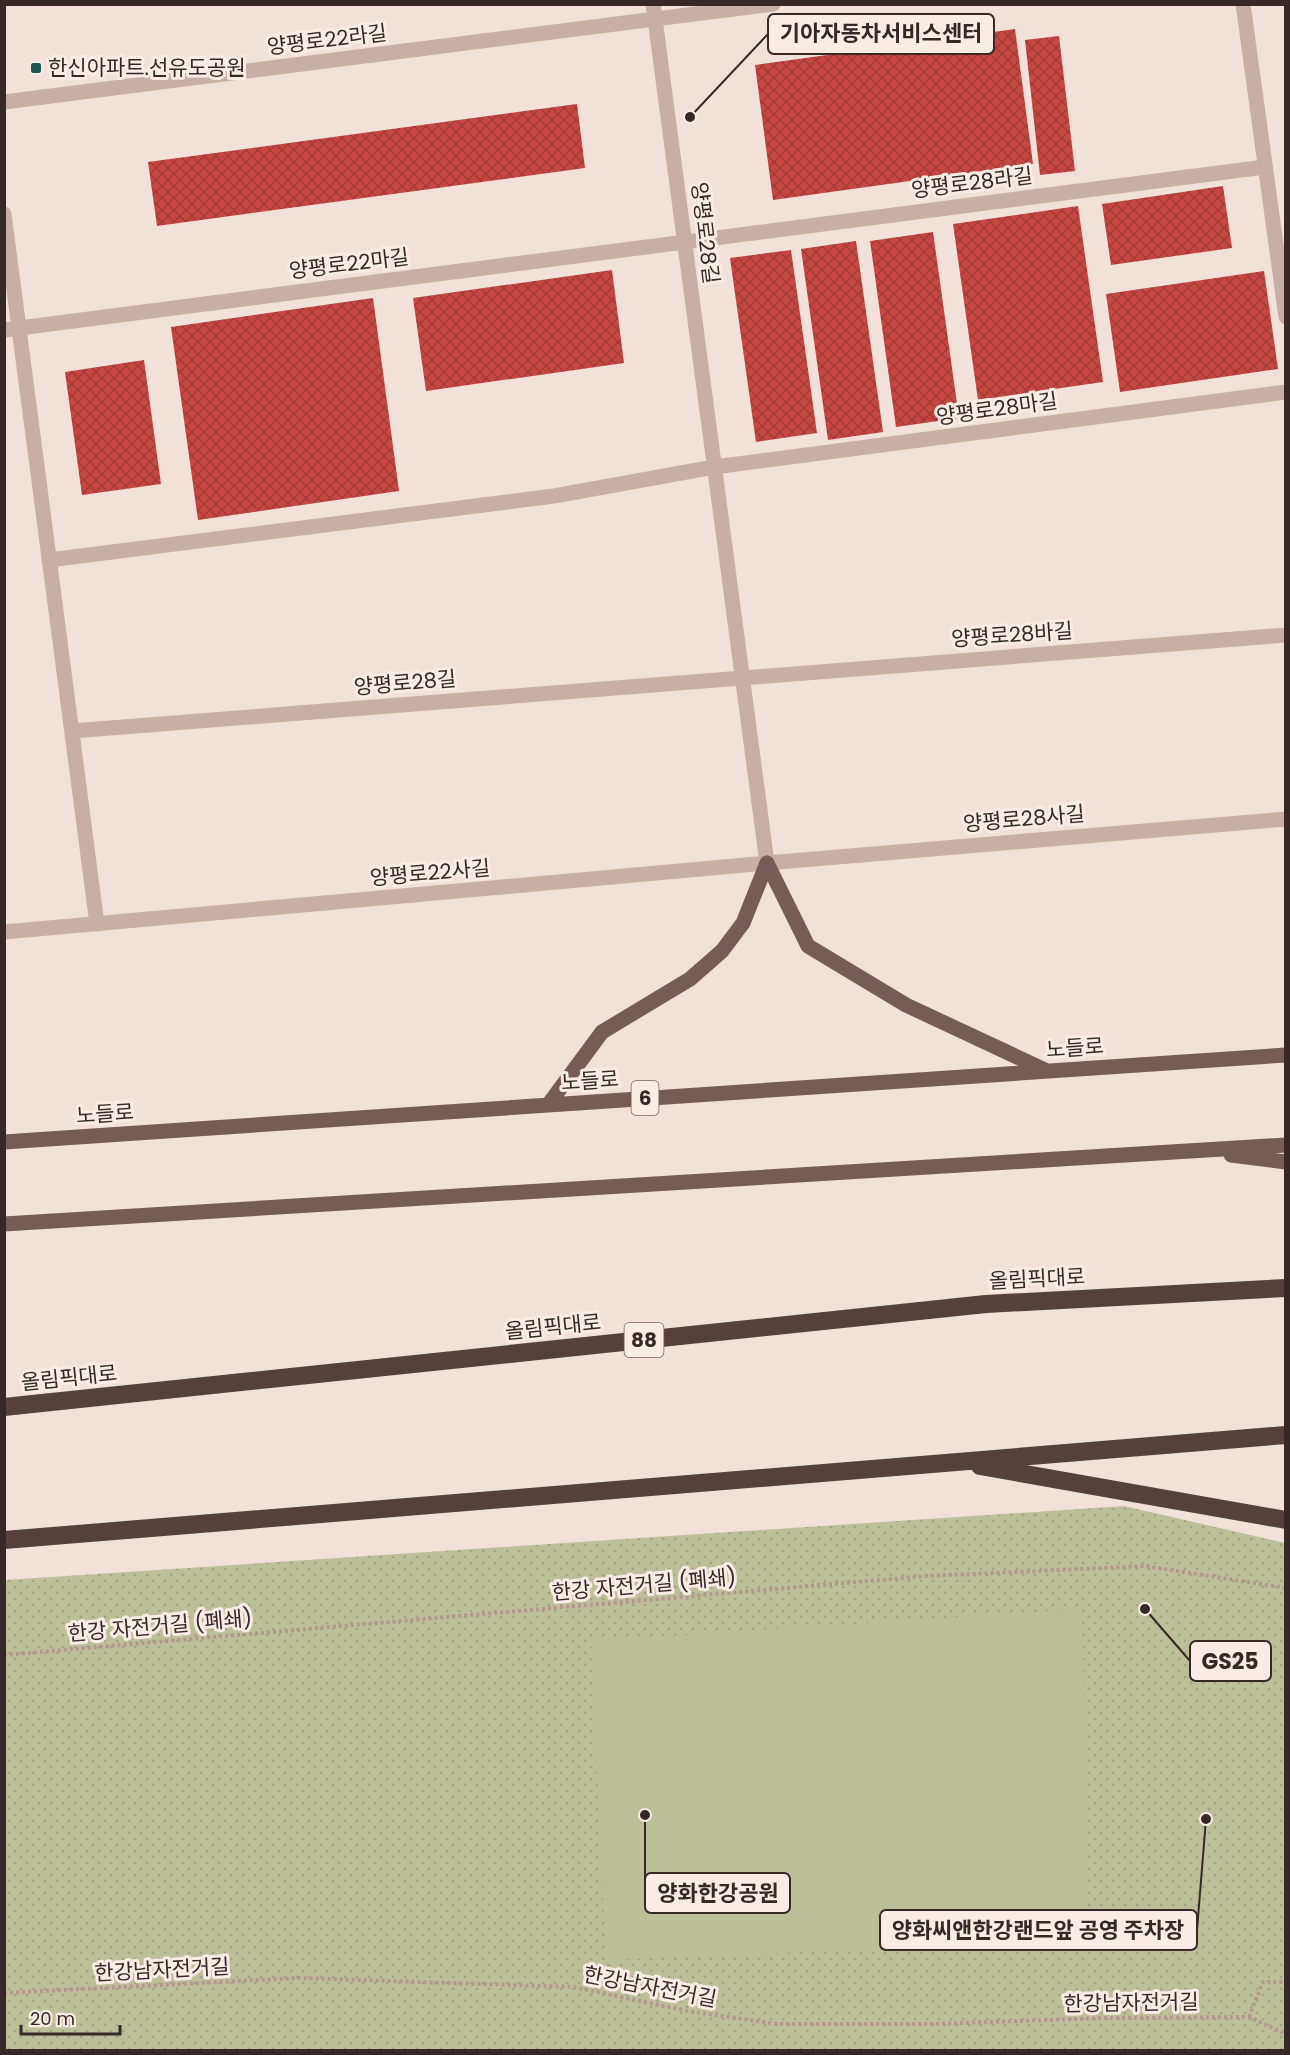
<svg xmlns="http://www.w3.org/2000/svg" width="1290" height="2055" font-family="Poppins,'Noto Sans KR',sans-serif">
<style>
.park{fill:url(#park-dots)}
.pitch{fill:#bbc099}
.building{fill:url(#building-cross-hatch)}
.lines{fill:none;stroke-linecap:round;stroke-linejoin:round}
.path{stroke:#b5978f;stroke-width:4;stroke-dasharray:3 3;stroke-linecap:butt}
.minor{stroke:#c9aea5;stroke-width:15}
.major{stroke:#775b57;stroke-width:15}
.highway{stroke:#56403d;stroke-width:18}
.poi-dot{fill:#1c564e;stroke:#f9ece5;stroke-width:2}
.labels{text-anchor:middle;stroke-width:6;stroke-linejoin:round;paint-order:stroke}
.shield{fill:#f9ece5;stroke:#70635f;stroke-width:1.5}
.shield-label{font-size:20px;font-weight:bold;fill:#352826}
.street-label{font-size:21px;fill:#352826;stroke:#f9ece5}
.poi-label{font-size:21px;fill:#352826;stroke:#f9ece5;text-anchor:start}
.leader{fill:none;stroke:#352826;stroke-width:2}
.callout-dot{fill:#352826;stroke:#f9ece5;stroke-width:2}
.callout{fill:#f9ece5;stroke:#352826;stroke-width:2}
.callout-label{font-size:22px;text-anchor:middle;font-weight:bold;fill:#352826}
</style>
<defs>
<pattern id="park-dots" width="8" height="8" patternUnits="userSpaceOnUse" patternTransform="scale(1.5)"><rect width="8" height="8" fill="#bbc099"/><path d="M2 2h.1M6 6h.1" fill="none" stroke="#a1a584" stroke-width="1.8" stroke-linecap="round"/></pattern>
<pattern id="building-cross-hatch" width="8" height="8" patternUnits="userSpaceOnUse" patternTransform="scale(1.5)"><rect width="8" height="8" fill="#c64642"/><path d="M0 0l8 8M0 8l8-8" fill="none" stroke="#a23a37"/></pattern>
</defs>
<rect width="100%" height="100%" fill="#f1e1d9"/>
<path class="park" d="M1124,1506L1285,1543V2050H5V1580Z"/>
<path class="pitch" d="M1082,1609L1088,1941L606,1960L591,1641Z"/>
<path class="building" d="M1015,29L1033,164L773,200L755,65Z
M1059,36L1075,171L1040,175L1025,40Z
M577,104L585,168L157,226L148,162Z
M1223,186L1232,248L1111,265L1102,204Z
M1078,206L1103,382L978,400L953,224Z
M933,232L959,418L896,427L870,241Z
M856,241L883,432L828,440L801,249Z
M791,250L817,433L756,442L730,258Z
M612,270L624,363L426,391L413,298Z
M1264,271L1278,369L1120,392L1106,294Z
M373,298L399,491L198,520L171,327Z
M144,360L161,484L82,495L65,372Z"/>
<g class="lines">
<path class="path" d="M4,1655L926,1576L1146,1566L1286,1588
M4,1993L298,1978L573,1987L688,2011L777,2024H930L1106,2018L1249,2017L1286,2034
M1249,2017L1263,1982H1286"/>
<path class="minor" d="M653,4L767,863
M1243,4L1286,317
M4,102L773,4
M4,214L97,924
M4,330L1265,167
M49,560L554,496L714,467L1286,392
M72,731L1286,635
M4,932L767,863L1286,819"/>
<path class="major" d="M767,863L808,946L906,1005L1045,1070
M548,1105L602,1032L690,979L722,951L743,923L767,863
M4,1142L1286,1055
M1231,1155L1286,1162
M4,1224L1286,1145"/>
<path class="highway" d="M4,1407L986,1304L1286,1288
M980,1466L1286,1520
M4,1540L1286,1435"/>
</g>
<rect class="poi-dot" x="30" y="62" width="12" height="12" rx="3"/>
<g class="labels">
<g class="shield">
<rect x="631.5" y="1081" width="27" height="34" rx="4.5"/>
<rect x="624.5" y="1323" width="39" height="34" rx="4.5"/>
</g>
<g class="shield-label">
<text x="645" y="1105">6</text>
<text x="644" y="1347">88</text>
</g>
<g class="street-label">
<text transform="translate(327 40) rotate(-7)" y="7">양평로22라길</text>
<text transform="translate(972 183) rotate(-7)" y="7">양평로28라길</text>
<text transform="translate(705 233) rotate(83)" y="7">양평로28길</text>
<text transform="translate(349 264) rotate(-7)" y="7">양평로22마길</text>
<text transform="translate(997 409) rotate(-8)" y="7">양평로28마길</text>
<text transform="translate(1012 635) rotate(-4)" y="7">양평로28바길</text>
<text transform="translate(405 683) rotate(-5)" y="7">양평로28길</text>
<text transform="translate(1024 819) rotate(-5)" y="7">양평로28사길</text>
<text transform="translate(430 873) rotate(-5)" y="7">양평로22사길</text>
<text transform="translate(1075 1048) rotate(-4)" y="7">노들로</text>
<text transform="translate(590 1081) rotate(-4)" y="7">노들로</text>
<text transform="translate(105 1114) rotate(-4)" y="7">노들로</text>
<text transform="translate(1037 1279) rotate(-3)" y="7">올림픽대로</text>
<text transform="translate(553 1327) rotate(-6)" y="7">올림픽대로</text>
<text transform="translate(69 1378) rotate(-6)" y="7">올림픽대로</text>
<text transform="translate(644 1585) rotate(-5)" y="7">한강 자전거길 (폐쇄)</text>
<text transform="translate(160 1626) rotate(-5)" y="7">한강 자전거길 (폐쇄)</text>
<text transform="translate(162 1970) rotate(-3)" y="7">한강남자전거길</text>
<text transform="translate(650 1987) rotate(11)" y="7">한강남자전거길</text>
<text transform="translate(1131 2003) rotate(-1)" y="7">한강남자전거길</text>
</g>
<g class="poi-label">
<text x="48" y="75">한신아파트.선유도공원</text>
</g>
</g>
<path class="leader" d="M690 117L768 34M1145 1609L1190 1661M645 1815L645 1893M1206 1819L1197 1930"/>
<g class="callout-dot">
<circle cx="690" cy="117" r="6"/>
<circle cx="1145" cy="1609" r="6"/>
<circle cx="645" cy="1815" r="6"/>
<circle cx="1206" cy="1819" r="6"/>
</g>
<g class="callout">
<rect x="768" y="14" width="226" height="40" rx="6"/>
<rect x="1190" y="1641" width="81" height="40" rx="6"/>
<rect x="645" y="1873" width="145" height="40" rx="6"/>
<rect x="880" y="1910" width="317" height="40" rx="6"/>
</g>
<g class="callout-label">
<text x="881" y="41">기아자동차서비스센터</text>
<text x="1230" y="1669">GS25</text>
<text x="718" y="1901">양화한강공원</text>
<text x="1038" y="1938">양화씨앤한강랜드앞 공영 주차장</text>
</g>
<rect width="1290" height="2055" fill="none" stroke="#352826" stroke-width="12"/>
<path d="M21 2025v9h99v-9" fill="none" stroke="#352826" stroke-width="3"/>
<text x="30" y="2025" font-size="18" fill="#352826" stroke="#f9ece5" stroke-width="4.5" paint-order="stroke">20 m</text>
</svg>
